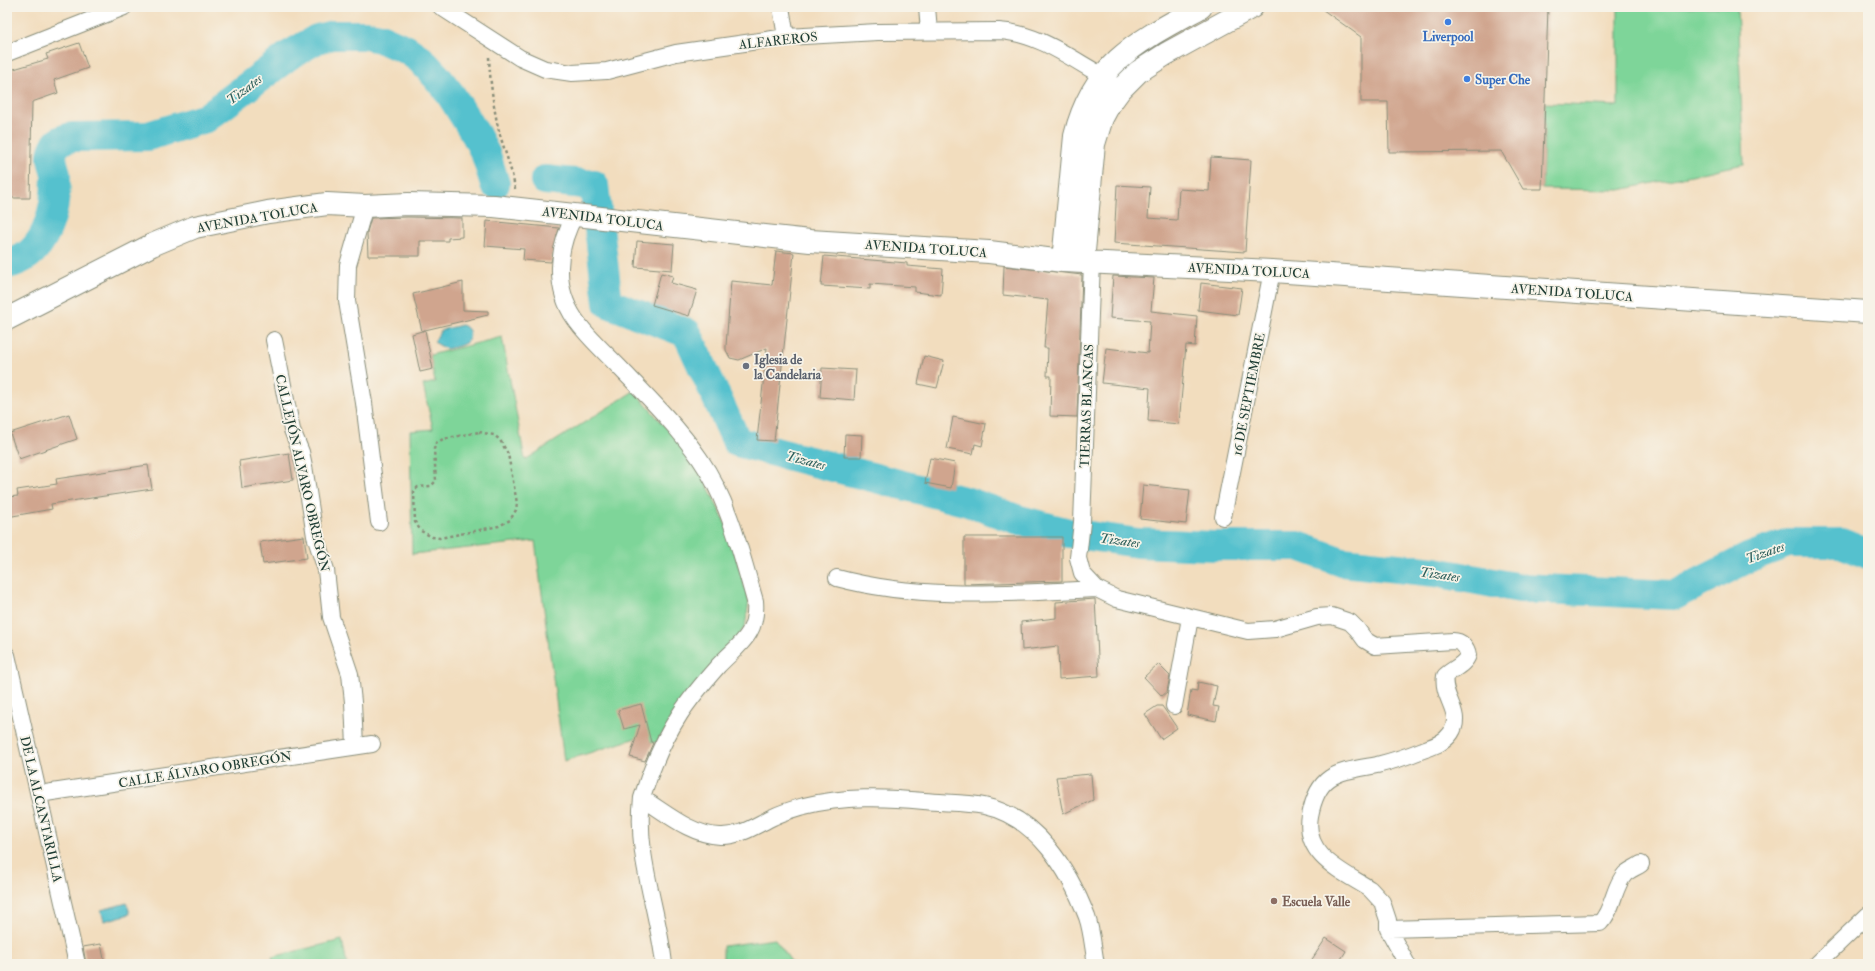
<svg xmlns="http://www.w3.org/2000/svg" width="1875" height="971" font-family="'IM FELL Double Pica',serif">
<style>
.green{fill:#7ed599;stroke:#4e8966}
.water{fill:#55c1ce;stroke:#3a7f81}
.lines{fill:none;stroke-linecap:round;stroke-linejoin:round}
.river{stroke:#55c1ce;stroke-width:30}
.building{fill:#d0a58e}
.street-casing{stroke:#888d79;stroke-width:18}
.secondary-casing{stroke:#888d79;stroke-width:24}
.path{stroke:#888d79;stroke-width:2.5;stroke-dasharray:3 3;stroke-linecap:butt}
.street{stroke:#fff;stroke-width:16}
.secondary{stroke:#fff;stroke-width:22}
.shop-dot{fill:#3f7fe0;stroke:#f7f3e8;stroke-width:1.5}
.worship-dot{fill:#6b7280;stroke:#f7f3e8;stroke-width:1.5}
.education-dot{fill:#8d6e63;stroke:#f7f3e8;stroke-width:1.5}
.labels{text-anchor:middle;stroke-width:3.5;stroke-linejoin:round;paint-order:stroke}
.shop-label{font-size:13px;font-weight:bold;fill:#366cbe;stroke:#f7f3e8}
.street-label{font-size:13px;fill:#1f3d34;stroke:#f7f3e8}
.worship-label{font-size:13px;font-weight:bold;fill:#5b616d;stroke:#f7f3e8;text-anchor:start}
.education-label{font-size:13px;font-weight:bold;fill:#785e54;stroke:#f7f3e8;text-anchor:start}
.water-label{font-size:14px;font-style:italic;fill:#2c5e5a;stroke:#f7f3e8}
</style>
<rect width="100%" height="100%" fill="#f7f3e8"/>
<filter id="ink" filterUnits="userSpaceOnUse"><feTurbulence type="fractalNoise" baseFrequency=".025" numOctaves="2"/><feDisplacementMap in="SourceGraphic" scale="8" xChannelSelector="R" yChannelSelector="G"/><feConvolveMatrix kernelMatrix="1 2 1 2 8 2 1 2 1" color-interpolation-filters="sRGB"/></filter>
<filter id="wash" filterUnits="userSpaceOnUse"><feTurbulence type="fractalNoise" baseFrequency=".012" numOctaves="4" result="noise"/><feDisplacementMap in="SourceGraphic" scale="16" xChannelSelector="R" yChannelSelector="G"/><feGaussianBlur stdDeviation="0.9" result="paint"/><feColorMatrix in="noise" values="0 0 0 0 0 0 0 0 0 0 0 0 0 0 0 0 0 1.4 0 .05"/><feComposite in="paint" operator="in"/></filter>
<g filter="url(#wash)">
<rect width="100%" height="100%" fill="#f2ddbe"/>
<path class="green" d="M1618,7H1737L1744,164L1620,190L1542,189L1545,103L1618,106Z
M502,337L525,460L634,391L697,463L727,527L749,601L745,627L656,743L636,738L564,761L535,541L412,554L410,431L433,429L423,385L435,382L430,355Z
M775,939L793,964H723V946Z
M342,940L347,964H274L272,957Z"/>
<path class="water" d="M462,325C465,326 468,328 469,331C474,345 454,347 446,349L434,342L441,330Z
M127,903L130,914L104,921L101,910Z"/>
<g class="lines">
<path class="river" d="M545,180L594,185L608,303L687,333L737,442L968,502L1016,519L1069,533L1138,543L1214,546H1298L1342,562L1435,572L1520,588L1675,595L1750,557L1788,543H1841L1868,554
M7,264C47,256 56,210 56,175C55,167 50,160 53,151C56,141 65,138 74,137L148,136L206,118L288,56L317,39L333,35H365L380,38L407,50L420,59L436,76L451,95L476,135L486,155L495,184"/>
</g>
<g id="blocks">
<path class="building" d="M1319,7H1548L1542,189H1523L1501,151L1389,152L1388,102H1361V37Z
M79,43L88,68L54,80L58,93L32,102L30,198H7V71L48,59L46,54Z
M1211,157L1251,160L1245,252L1114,243L1117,185L1150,187L1148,218L1177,220L1179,189L1209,191Z
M408,217L462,218V237L448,238V241H420V256H368L367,232L371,218Z
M487,221L559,228L551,262L523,260L524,249L485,246Z
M637,241L674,244L672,270L635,267Z
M776,251L794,253L774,441L757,440L767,348L739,360L730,358L726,350V346L731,281L772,285Z
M824,256L907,263V266L943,269L941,295L915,292V287L870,284V289L821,286Z
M1004,266L1082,275L1077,417L1050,416L1051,376H1047L1048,348H1044L1048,300L1003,295Z
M661,273L673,276L671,283L697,290L689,316L652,305Z
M1113,276L1154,278L1151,311L1197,316L1195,346L1186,345L1179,424L1148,421L1150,388L1102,383L1106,348L1148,353L1150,321L1110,318Z
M463,282V310L488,311V315L425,330L433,369L420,372L412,334L425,330L422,331L413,294Z
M1201,283L1242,288L1238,315L1198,310Z
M924,356L944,361L937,388L918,384Z
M822,368L856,370L854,400L820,397Z
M69,414L77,439L19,459L10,433Z
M953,417L986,424L982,446L975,444L973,454L947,449Z
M845,434L862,435L861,457H844Z
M289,453L293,480L242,488L239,461Z
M930,458L955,463L951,488L925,483Z
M148,465L152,489L51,504L52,509L7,517V497L18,496L17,490L57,484L56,479Z
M1143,485L1190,490L1186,524L1140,519Z
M304,536L307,558L263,564L260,542Z
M964,537H1062V581L964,584Z
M1095,599L1099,676L1059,679L1058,646L1022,650L1021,622L1056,618V602Z
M1158,664L1170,676L1167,692L1162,696L1144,677Z
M1198,682L1217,686L1213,706L1219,707L1216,721L1187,715L1191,690L1197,691Z
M641,704L651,742L653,743L645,761L630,757L640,725L624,729L618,710Z
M1157,706H1162L1177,728L1161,739L1145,714Z
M1091,774L1093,800L1063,814L1056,777Z
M1326,938L1346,951L1338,964H1309Z
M101,944L105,964H86L83,947Z"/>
</g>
</g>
<g filter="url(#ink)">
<use href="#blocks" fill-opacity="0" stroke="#888d79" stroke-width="1"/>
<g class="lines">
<defs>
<path id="street" d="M441,7L520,58L545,69L572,73L607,71L676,53L786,37L878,32L999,31C1038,33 1070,58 1103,76L1111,83
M781,7L786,37
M927,7L929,31
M7,53L124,7
M365,206L348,265L347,301L364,403L379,522
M575,215C557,248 553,287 575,319C588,338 607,354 622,370C650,399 678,427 700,459C729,501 741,553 755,601C758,635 739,644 718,666C704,682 691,697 680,714C663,740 651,769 642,798C666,813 691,835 720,836C740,837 756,825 773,817C783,812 794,809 804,806C844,796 884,797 924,801C943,803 966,802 984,806C1037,817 1069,870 1087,917C1092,931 1093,949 1096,964
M1092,262L1082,522L1078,558L1082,573L1097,589L1117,599L1248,631L1275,629L1317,617L1332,616L1350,622L1357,629L1365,640L1375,646L1453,641C1461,641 1467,647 1468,655C1465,665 1452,669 1445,676C1441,697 1464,713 1451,733C1444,743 1434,746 1423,750C1408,756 1393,761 1377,765C1339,772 1318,772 1310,816C1303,856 1342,871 1370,889L1382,902L1388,920V929L1407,964
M274,340L292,430L301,452L304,466L315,536L326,570L331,617L350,674L353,702L355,746
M1223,517L1272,271
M837,578C922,601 1011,593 1097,589
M7,655L77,964
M1174,706L1190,618
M39,794L372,744
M642,798C635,855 658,908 664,964
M1388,929L1600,923C1614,909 1613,887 1625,874C1629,870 1637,867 1641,864
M1817,964L1868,915"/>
<path id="secondary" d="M1063,261L1075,136C1093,62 1139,41 1201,7
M1083,262L1094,144L1102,118L1109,105L1120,90L1138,72L1166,54L1252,7
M7,319L152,245L195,227L268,212L327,204L365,206L408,204L494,206L810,241L989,252L1063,261L1272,271L1868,312"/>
</defs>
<use href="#street" class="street-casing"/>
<use href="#secondary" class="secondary-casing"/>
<path class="path" d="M489,57C490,80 493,104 498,127C503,148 512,168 515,189
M479,432L494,435L500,440L508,454L517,503L516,510L510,520L499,526L440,538L432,537L421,531L415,522L414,491L418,487L431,486L436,481L434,449L436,443L443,439Z"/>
<use href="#street" class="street"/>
<use href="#secondary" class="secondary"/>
</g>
</g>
<g class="shop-dot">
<circle cx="1448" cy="22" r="4"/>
<circle cx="1467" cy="79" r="4"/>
</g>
<circle class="worship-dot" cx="746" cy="366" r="4"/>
<circle class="education-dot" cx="1274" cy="901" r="4"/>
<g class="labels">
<g class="shop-label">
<text x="1448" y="41">Liverpool</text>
<text x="1475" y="84" text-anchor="start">Super Che</text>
</g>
<g class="street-label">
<text transform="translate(778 40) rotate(-6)" y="5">ALFAREROS</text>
<text transform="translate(257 217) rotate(-10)" y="5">AVENIDA TOLUCA</text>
<text transform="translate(603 218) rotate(7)" y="5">AVENIDA TOLUCA</text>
<text transform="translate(926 248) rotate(4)" y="5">AVENIDA TOLUCA</text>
<text transform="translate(1249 270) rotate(3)" y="5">AVENIDA TOLUCA</text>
<text transform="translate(1572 292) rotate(4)" y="5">AVENIDA TOLUCA</text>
<text transform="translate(1248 394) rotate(-79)" y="5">16 DE SEPTIEMBRE</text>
<text transform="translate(1086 406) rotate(-88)" y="5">TIERRAS BLANCAS</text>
<text transform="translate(303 473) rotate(77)" y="5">CALLEJÓN ALVARO OBREGÓN</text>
<text transform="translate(205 769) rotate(-9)" y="5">CALLE ÁLVARO OBREGÓN</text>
<text transform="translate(42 809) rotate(77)" y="5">DE LA ALCANTARILLA</text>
</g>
<g class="worship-label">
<text x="754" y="364">Iglesia de<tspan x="754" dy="15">la Candelaria</tspan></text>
</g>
<g class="education-label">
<text x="1282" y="906">Escuela Valle</text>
</g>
<g class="water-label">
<text transform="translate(244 89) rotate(-37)" y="5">Tizates</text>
<text transform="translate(806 460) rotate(15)" y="5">Tizates</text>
<text transform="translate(1120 540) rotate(8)" y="5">Tizates</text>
<text transform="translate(1765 552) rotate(-20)" y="5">Tizates</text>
<text transform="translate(1440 574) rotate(8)" y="5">Tizates</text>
</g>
</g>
<rect width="1875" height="971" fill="none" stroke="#f7f3e8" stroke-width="24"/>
</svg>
